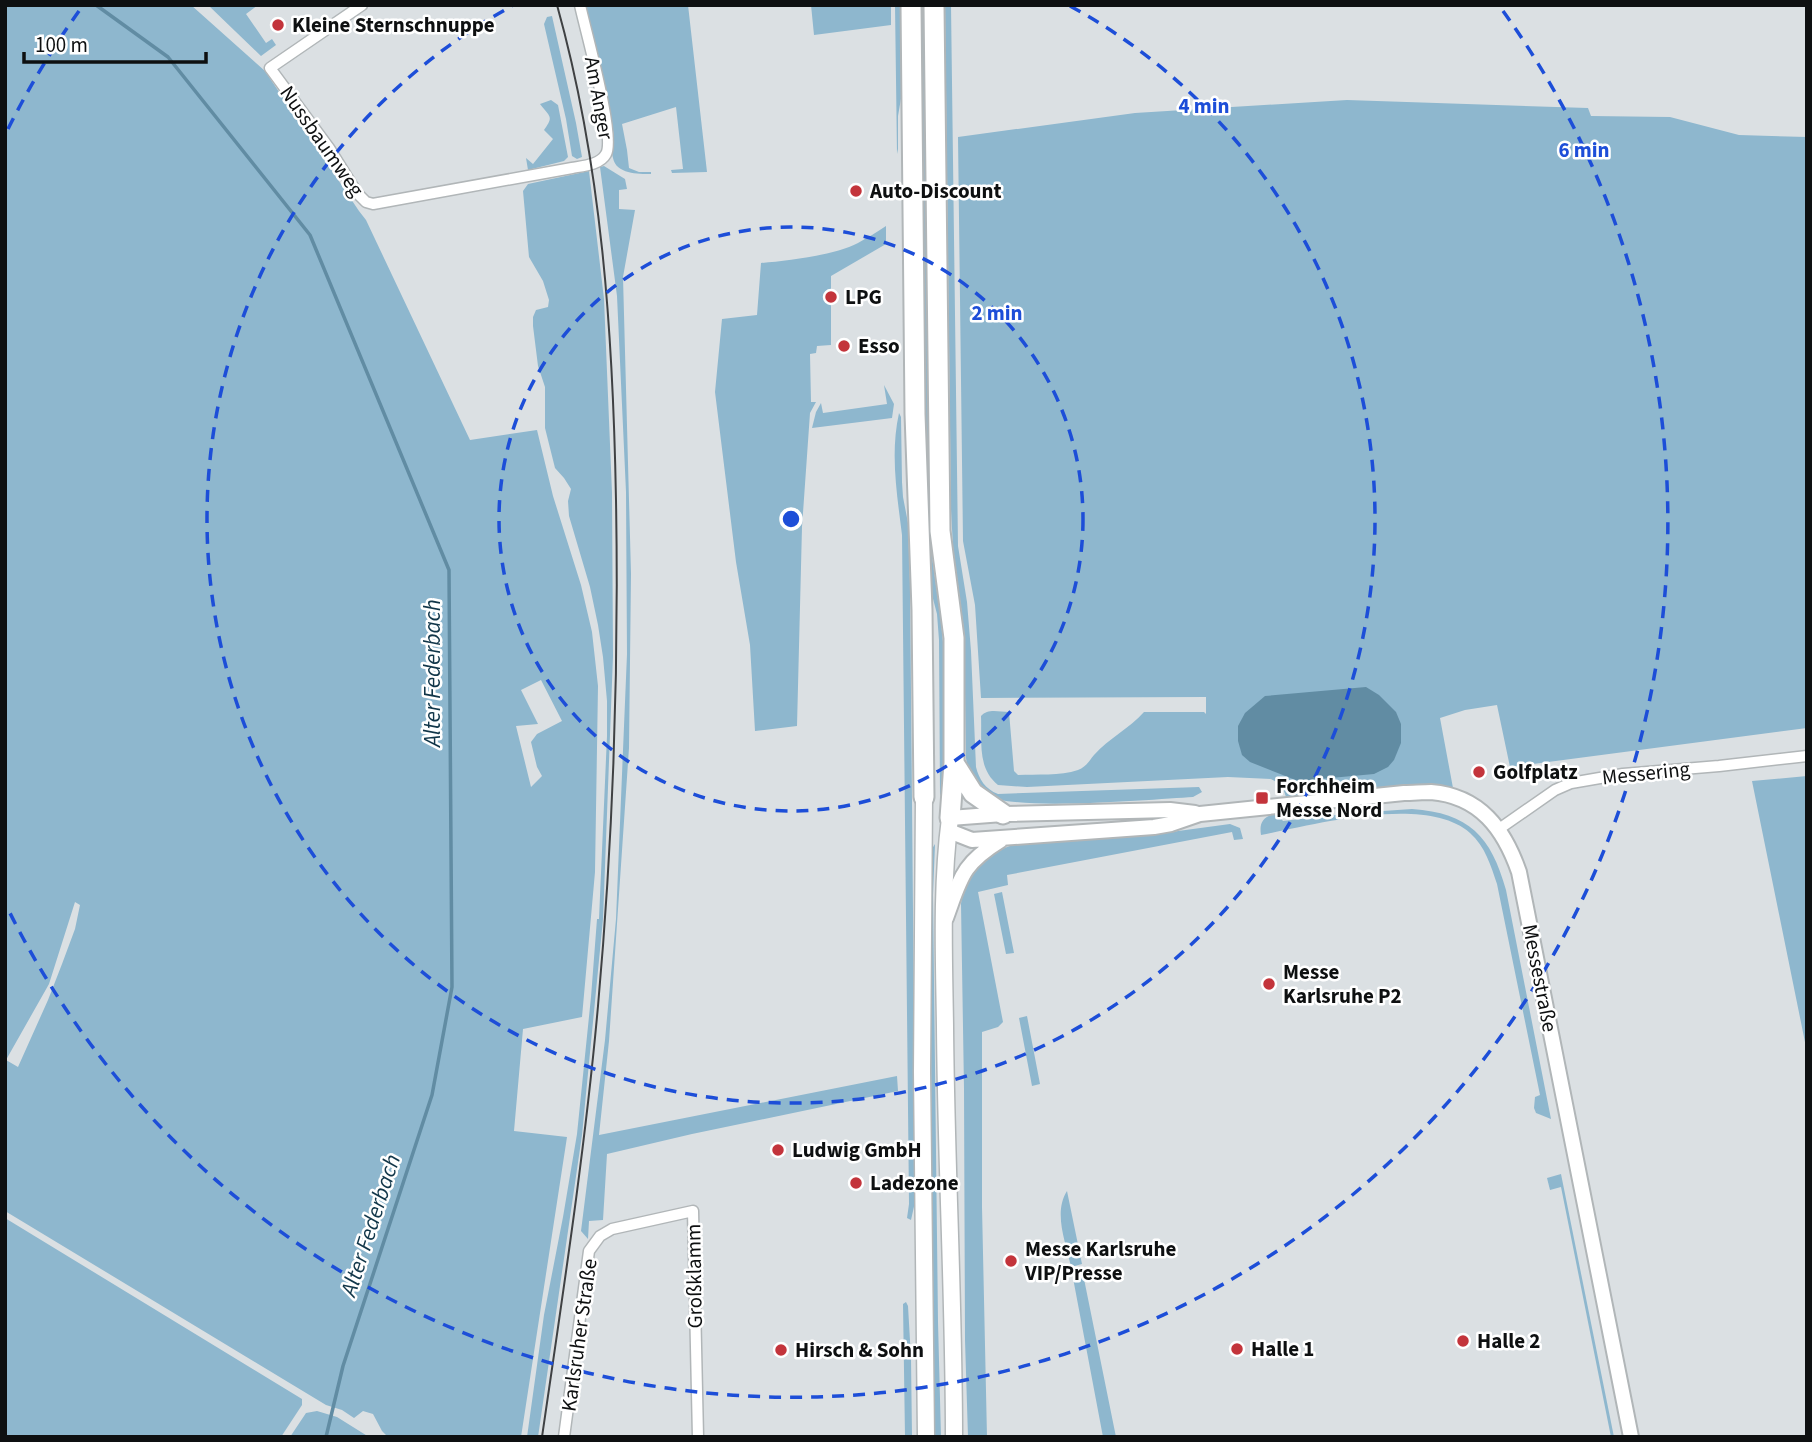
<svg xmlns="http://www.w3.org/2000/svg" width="1812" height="1442" font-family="'Source Sans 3',sans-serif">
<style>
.green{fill:#8eb7ce;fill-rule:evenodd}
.water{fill:#618ca3}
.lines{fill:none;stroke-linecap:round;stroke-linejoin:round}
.stream{stroke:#618ca3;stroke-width:3.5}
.street-casing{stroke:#b1b6b8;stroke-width:13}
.secondary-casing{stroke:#b1b6b8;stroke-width:18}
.primary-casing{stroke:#b1b6b8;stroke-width:19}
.highway-casing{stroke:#b1b6b8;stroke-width:23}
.street{stroke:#fff;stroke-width:10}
.secondary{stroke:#fff;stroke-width:14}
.primary{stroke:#fff;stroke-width:16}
.highway{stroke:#fff;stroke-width:19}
.tram{stroke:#3f4143;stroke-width:2}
.ring{fill:none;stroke:#1d4ed8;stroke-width:3.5;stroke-dasharray:12 9}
.poi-dot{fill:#c3343b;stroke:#fff;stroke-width:2.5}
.labels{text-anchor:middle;stroke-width:5;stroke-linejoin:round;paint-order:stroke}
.poi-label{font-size:21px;font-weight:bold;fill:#0e1011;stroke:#fff;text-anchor:start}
.street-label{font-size:21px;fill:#0e1011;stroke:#fff}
.water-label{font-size:23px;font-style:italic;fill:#113649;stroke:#fff}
.centre{fill:#1d4ed8;stroke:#fff;stroke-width:3.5}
.ring-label{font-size:21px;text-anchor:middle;font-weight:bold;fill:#1d4ed8;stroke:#fff;stroke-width:5;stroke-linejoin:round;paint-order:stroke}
</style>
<rect width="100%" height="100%" fill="#dbe0e3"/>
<path class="green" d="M5,5H191L265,71L359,211L366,220L470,440L537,430L553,496L581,585L592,632L598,686L595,872L582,1017L523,1029L514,1131L567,1137L521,1437H388L382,1431L373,1414L363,1411L354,1418L342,1410L326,1405L5,1211ZM541,680L562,721L537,734L531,742L537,767L542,776L531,787L516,726L538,724L521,690ZM75,902L80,905L75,929L62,964L48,1000L18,1067L6,1060L49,984Z
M208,5H258L246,14L266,43L272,39L276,45L261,56Z
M585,5H688L707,172L672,173L671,170L683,169L676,107L622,124L627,150L629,168L639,172H651V174C638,174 616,174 613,158C611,153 614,146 614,141C614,132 611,122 610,113Z
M811,5H891V25L814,35Z
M895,5H903L904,81L898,116V149L897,154Z
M918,5H924L929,511L930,542L941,621L943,642L944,765L941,796L940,794L939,640L937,614L927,576Z
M945,5H951L958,546L967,602L971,651L976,767C979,779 985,789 998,794L1199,787L1202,792L1193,797C1157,799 1011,812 987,795C982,791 972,780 969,774C967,770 967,763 966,758L964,630L953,547L951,510Z
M552,16L576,123L582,157L577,159L572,156L566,119L544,24L547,17Z
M551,100L558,105L568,157L564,161L528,170L526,158L533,164L553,139L544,130C554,116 550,117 540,104Z
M1347,100L1588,108L1591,116L1670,117L1739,135L1807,137V728L1510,767L1497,705L1465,710L1440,718L1453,788L1422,785L1286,797L1282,785L1271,779L1228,777L1027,787L998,785C977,768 982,742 981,716C988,708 999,712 1009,712L1014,771L1018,775C1037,774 1060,776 1078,770C1086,767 1089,761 1094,755C1109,738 1129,729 1144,712H1204L1206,714V697L981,698L975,605L963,541L958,137L1135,113Z
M604,166L625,179L627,189L619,190V209L635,210L623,277L631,574L629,748L609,1041L599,1135L897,1076L898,1091L692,1134L607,1154L603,1220L589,1221L588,1239L581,1231L605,1040L616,919L627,654L626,492L617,296L600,167Z
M589,171L604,299L612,493L613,656L603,919L582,1135L538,1437H527L544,1315L563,1217L577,1134L591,997L597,919H599L607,736V701L603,657L598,625L590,587L569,516L568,501L571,489L564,478L555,468L545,428V387L538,366L533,326V317L536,310L548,307L549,300L543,281L529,257L523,191L528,184Z
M886,226V244L831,276V345L817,346L816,353L810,354L811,402H816L810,413L802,527L797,726L755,731L750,645L736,562L715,392L722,319L757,315L761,263C787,261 835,255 858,243C867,238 877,232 886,226Z
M884,385L894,404L892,418L812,428L816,412L821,403L823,413L887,404Z
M899,413L901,417L902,482L903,497L908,523L910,583L915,1131V1202L911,1220L907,1218L909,1204L902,535C897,494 890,454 899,413Z
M1807,776V1052L1752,781Z
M1412,809C1469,813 1491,836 1506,890L1551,1119L1536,1113L1534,1108L1535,1097L1540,1095L1497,884C1491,866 1485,846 1470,833C1426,794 1314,825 1261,835C1259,822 1263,817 1276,813L1283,821L1354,813Z
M1230,824L1240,828L1243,839L1234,840L1232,832L1007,875L1008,885L978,892L1003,1022L998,1027L982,1032V1207L987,1437H968L965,1340L964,1089L961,904C964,871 986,853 1016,844L1156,834Z
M935,844L933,895L938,1322L941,1437H933L930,852Z
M1002,892L1014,953L1006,954L994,894Z
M1027,1016L1040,1084L1032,1086L1019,1018Z
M1561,1174L1614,1437H1611L1561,1187L1550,1190L1547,1178Z
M1067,1191L1082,1264L1071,1267C1066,1243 1053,1213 1067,1191Z
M5,1218L302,1399V1405L281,1437H5Z
M1083,1274L1116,1437H1103L1073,1278Z
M906,1302L908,1306L911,1358L912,1437H905L903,1304Z
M317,1411L337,1417L369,1437H290L306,1413Z"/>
<path class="water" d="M1366,687L1379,695L1396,712L1401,724V743L1394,760L1388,767L1374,774L1298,781L1250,762L1242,755L1238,741V726L1245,713L1265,696Z"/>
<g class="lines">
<path class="stream" d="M96,5L168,57L310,235L449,570L452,987L432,1095L343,1366L326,1437"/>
<defs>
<path id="street" d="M362,5L270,68L329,148L357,193L366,202L373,204L572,168C583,166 600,165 606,154C616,137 585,29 580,5
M1499,829L1555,790L1571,783L1623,774L1719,766L1807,756
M564,1437L589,1251L600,1236L612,1229L693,1211L698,1437"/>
<path id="secondary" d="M950,818L1003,814L1170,810L1195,813
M949,831L972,840L1154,827L1171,824L1200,814L1404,793C1413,793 1422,792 1431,792C1480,796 1504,829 1519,872L1631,1437
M946,918C961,877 962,864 1001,840"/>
<path id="primary" d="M924,797L922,1072L926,1437
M950,818C941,887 944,956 945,1026C946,1163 954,1300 954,1437"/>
<path id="highway" d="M911,5L915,414L922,610L924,797
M934,5L940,531L954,638V763L950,818
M954,763L973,793L1003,814"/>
</defs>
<use href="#street" class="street-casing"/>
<use href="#secondary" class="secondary-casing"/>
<use href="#primary" class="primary-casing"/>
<use href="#highway" class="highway-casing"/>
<use href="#street" class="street"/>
<use href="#secondary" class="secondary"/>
<use href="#primary" class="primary"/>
<use href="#highway" class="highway"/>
<path class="tram" d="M542,1437C563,1293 585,1150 598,1006C613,838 619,669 616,500C613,334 602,166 557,5"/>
</g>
<g class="ring">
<circle cx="791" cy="519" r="292"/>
<path d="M1070 6A584 584 0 1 1 512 6"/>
<path d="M8 129A875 875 0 0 1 79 11M1503 11A875 875 0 1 1 8 909"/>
</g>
<g class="poi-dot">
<circle cx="278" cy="25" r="7"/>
<circle cx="856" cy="191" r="7"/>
<circle cx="831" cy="297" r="7"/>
<circle cx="844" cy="346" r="7"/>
<circle cx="1479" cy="772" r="7"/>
<rect x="1255" y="791" width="14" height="14" rx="3.5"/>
<circle cx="1269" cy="984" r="7"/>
<circle cx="778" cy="1150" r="7"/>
<circle cx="856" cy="1183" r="7"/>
<circle cx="1011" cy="1261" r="7"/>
<circle cx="1463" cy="1341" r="7"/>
<circle cx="1237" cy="1349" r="7"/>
<circle cx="781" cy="1350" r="7"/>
</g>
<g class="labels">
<g class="poi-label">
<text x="292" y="32">Kleine Sternschnuppe</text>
<text x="870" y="198">Auto-Discount</text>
<text x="845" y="304">LPG</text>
<text x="858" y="353">Esso</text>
<text x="1493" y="779">Golfplatz</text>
<text x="1276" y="793">Forchheim<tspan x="1276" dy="24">Messe Nord</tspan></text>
<text x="1283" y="979">Messe<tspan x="1283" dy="24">Karlsruhe P2</tspan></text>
<text x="792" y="1157">Ludwig GmbH</text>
<text x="870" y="1190">Ladezone</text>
<text x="1025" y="1256">Messe Karlsruhe<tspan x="1025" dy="24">VIP/Presse</tspan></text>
<text x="1477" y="1348">Halle 2</text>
<text x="1251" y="1356">Halle 1</text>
<text x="795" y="1357">Hirsch &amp; Sohn</text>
</g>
<g class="street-label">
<text transform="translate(599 98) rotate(80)" y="7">Am Anger</text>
<text transform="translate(322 141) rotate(55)" y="7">Nussbaumweg</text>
<text transform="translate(1646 773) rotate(-6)" y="7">Messering</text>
<text transform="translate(1540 978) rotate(79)" y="7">Messestraße</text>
<text transform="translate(694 1276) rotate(-91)" y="7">Großklamm</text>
<text transform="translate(579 1335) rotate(-82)" y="7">Karlsruher Straße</text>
</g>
<g class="water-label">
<text transform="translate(432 673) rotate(-90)" y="8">Alter Federbach</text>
<text transform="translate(370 1225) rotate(-72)" y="8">Alter Federbach</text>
</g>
</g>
<circle cx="791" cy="519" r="10" class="centre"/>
<g class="ring-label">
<text x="1204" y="113">4 min</text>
<text x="1584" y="157">6 min</text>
<text x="997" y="320">2 min</text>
</g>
<rect width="1812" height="1442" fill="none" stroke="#0e1011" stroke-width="14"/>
<path d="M24 52v10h182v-10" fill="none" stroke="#0e1011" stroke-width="3.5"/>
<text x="35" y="52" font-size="21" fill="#0e1011" stroke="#ffffff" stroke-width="5" paint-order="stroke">100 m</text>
</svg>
